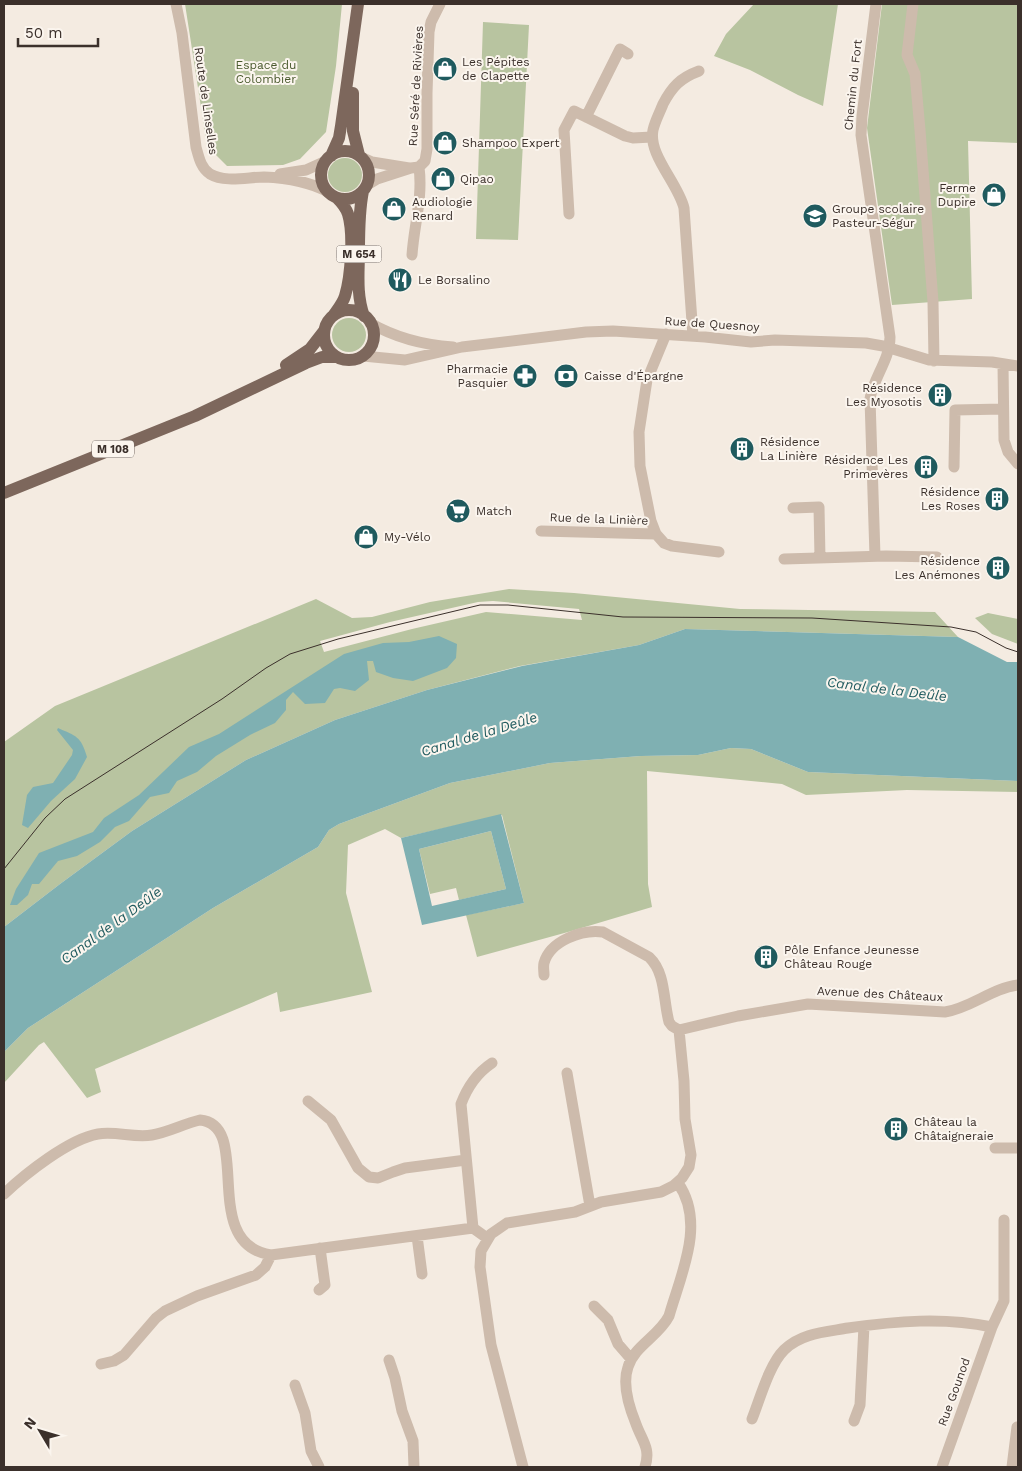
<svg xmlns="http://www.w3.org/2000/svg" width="1022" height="1471" font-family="'Work Sans',sans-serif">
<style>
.green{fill:#b8c4a0;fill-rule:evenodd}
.water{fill:#7fb0b2;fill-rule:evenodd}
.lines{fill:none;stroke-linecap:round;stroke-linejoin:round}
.minor{stroke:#cdbbac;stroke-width:11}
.major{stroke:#7d675c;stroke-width:12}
.tram{stroke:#3b302b;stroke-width:1}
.labels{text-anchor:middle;stroke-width:4;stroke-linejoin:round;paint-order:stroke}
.shield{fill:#fbf5ee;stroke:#756b66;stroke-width:1}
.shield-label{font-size:11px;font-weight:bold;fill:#3b302b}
.poi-label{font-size:12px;fill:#3b302b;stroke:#fbf5ee;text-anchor:start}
.park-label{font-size:12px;fill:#4a5a2e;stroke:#fbf5ee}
.street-label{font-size:12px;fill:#3b302b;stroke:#fbf5ee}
.water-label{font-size:14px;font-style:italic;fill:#1f5a5e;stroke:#fbf5ee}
</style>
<rect width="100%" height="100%" fill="#f4ebe1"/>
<path class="green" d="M185,4H342L336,66L326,132L300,159L283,165L227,166L207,146Z
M754,4H838L823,106L798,95L750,70L714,56L726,34Z
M882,4H1018V143L968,141L972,299L892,305L867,128Z
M483,22L529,25L518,240L476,239Z
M328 175a17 17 0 1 1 34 0a17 17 0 1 1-34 0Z
M332 335a17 17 0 1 1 34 0a17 17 0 1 1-34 0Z
M509,589L574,593L740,609L935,612L958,637L685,629L639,645L520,666L427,690L335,720L246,760L132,831L60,884L4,927V742L55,706L316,599L352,618L372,617L430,602ZM493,601L579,609L582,620L486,612L412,629L324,652L320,641L390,622L478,602Z
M988,613L1018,619V644L992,634L975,618Z
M731,748L751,749L808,772L1018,781V792L907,790L806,795L782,784L647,771L648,884L652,907L568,932L477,957L466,915L524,903L502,815L401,838L385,829L348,845L346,893L372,992L280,1012L277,992L95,1069L101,1092L87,1098L44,1042L39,1045L4,1083V1052L28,1028L213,908L318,847L329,830L339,824L450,783L550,763L641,756L698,755Z
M491,831L506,889L459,900L456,888L430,894L419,849Z"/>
<path class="water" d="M685,629L958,637L1007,662H1018V781L808,772L751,749L731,748L698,755L641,756L550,763L450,783L339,824L329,830L318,847L213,908L28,1028L4,1052V927L60,884L132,831L246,760L335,720L427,690L522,666L639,645Z
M439,636L457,644L456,658L447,668L413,681L393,678L376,672L373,661H367L369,680L355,691L340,688L334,689L325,703L305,704L293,692L286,700V710L275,723L250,735L216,756L197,772L177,781L169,793L150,797L129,821L115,827L100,842L77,856L58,861L39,884H32L28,895L17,905H10L16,889L39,853L93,832L104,818L139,795L189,747L219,734L344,654L383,643L409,642Z
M58,728C76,736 81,736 87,757L75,779L51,801L28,828L22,825L27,795L33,787L53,783L72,755L73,750L57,730Z
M501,814L524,903L422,925L401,838ZM491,831L506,889L432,906L419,849Z"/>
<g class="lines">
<path class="minor" d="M176,4L182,33L196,147C199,158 201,168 210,174C225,183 248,177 264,177C287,178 308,181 328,192
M913,4L907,55L915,74L920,130L933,302L934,361
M586,117L620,49L628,54
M363,158L372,162L409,168
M280,174L306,170L326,161
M367,185L377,179L411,168L419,167L425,161L427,149V93L429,32L431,22L440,4
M569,214L564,130L574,111L625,136L633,138L652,137
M412,255C414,225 423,198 419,167
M370,323C396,338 424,345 453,347
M666,334L647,380L639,432L640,466L651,521L656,534L664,543L672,546L719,552
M693,336L684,208C678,183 648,155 653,130C655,121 660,112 663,104C672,87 680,78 699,71
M363,356L405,360L462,347L586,332L613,331L705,337L751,342L775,340L866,343L883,346L929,360L992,362L1018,366
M1003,364L1004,440L1008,452L1018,464
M954,467L955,410L1003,409
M793,508L819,507L820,558
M541,531L656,534
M875,556L870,399C873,378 890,360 890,337L861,135L862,116L876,4
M784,559L886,556L937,557
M544,975C544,971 543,967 544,963C550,941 582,929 603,932L649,957C666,973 663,1000 669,1022L672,1026L679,1030
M679,1030L738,1016L808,1004L945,1012C971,1008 992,988 1018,985
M567,1073L590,1206
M308,1101L331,1120L358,1168L369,1177L378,1178L393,1172L405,1168L466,1160
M995,1148H1018
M4,1194C25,1174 69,1139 98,1134C116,1131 134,1138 152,1135C169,1132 183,1124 200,1120C254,1125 198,1244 271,1255L473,1228
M417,1236L422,1274
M487,1238L473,1228L461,1104C467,1088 477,1073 492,1063
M319,1290L325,1285L320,1248
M594,1306L608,1320L618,1344L631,1359
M389,1360L395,1378L402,1411L413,1441L414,1467
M101,1364L114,1361L124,1355L156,1318L165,1311L197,1296L256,1275L265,1267L271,1255
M295,1385L305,1413L311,1451L319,1467
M752,1419C760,1399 769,1365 784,1350C801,1333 826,1332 848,1328C896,1321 944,1317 992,1327
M854,1421L860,1405L864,1326
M523,1467L491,1345L480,1267L481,1251L491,1234L507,1223L575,1212L601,1202L661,1192L673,1186L682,1178L689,1167L691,1155L685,1119L684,1081L679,1030
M645,1467C651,1448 642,1441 636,1424C629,1407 622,1384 628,1367C634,1346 659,1336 669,1316C681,1274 706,1223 678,1183
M942,1467L992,1327L1004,1301V1220
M1012,1467L1017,1427"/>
<path class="major" d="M353,93V131L359,155
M321 175a24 24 0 1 1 48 0a24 24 0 1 1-48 0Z
M331,156L339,138L341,126L358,4
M363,191C359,211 359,230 359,250C359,272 356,294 364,316
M324 335a25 25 0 1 1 50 0a25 25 0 1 1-50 0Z
M333,316C338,309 343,303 345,296C351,276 354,234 348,214C346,208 342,203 337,198
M286,365L310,349L324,331
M4,493L195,416L306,363L322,357H337"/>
<path class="tram" d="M4,869L45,818L65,799L222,699L266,668L290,654L338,639L480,605H508L623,617L812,618L951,627L976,632L1006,648L1018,652"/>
</g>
<defs>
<symbol id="shop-disc" viewBox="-11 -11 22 22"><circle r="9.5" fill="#1f5a5e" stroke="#fbf5ee"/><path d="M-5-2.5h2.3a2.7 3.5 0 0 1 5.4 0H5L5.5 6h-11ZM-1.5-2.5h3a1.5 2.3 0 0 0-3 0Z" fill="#fff"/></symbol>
<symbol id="school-disc" viewBox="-11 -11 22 22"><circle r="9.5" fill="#1f5a5e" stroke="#fbf5ee"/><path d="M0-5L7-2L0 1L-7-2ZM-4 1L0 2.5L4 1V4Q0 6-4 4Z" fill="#fff"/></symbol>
<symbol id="restaurant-disc" viewBox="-11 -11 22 22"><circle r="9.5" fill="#1f5a5e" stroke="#fbf5ee"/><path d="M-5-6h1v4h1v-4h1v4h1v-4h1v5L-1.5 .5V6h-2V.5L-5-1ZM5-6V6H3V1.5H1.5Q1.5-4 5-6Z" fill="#fff"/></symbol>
<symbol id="pharmacy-disc" viewBox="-11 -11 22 22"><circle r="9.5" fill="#1f5a5e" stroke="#fbf5ee"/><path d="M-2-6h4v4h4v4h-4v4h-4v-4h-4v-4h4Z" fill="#fff"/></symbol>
<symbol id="bank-disc" viewBox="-11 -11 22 22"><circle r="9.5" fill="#1f5a5e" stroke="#fbf5ee"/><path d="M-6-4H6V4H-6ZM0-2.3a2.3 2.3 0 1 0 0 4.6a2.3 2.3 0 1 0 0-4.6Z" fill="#fff"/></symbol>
<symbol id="building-disc" viewBox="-11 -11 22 22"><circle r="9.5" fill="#1f5a5e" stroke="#fbf5ee"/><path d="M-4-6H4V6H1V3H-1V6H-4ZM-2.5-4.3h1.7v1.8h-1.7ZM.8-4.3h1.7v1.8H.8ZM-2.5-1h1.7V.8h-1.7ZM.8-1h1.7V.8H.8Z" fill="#fff"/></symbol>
<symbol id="supermarket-disc" viewBox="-11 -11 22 22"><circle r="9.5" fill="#1f5a5e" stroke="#fbf5ee"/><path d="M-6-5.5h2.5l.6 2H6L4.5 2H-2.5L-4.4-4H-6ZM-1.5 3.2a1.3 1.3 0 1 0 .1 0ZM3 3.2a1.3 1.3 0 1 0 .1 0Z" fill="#fff"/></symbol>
</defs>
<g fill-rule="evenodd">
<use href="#shop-disc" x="431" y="55" width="28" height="28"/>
<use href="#shop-disc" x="431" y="129" width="28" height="28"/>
<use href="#shop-disc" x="429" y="165" width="28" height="28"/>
<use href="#shop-disc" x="980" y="181" width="28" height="28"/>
<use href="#shop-disc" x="380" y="195" width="28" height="28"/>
<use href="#school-disc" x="801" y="202" width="28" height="28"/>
<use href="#restaurant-disc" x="386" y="266" width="28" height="28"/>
<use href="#pharmacy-disc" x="511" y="362" width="28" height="28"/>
<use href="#bank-disc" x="552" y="362" width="28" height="28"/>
<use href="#building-disc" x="926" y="381" width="28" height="28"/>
<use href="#building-disc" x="728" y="435" width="28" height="28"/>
<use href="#building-disc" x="912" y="453" width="28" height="28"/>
<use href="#building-disc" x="983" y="485" width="28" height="28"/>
<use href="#supermarket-disc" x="444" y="497" width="28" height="28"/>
<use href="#shop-disc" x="352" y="523" width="28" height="28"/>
<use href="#building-disc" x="984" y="554" width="28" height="28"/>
<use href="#building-disc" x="752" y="943" width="28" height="28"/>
<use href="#building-disc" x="882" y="1115" width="28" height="28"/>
</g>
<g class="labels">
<g class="shield">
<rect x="336.5" y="245.5" width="45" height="17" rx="4"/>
<rect x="92" y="440.5" width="42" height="17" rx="4"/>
</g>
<g class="shield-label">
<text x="359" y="258">M 654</text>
<text x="113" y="453">M 108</text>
</g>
<g class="poi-label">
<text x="462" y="66">Les Pépites<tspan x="462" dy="14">de Clapette</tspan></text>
<text x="462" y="147">Shampoo Expert</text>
<text x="460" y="183">Qipao</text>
<text x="976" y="192" text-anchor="end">Ferme<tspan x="976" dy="14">Dupire</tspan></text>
<text x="412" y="206">Audiologie<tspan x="412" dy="14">Renard</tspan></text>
<text x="832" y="213">Groupe scolaire<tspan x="832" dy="14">Pasteur-Ségur</tspan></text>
<text x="418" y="284">Le Borsalino</text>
<text x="508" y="373" text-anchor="end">Pharmacie<tspan x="508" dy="14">Pasquier</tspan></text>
<text x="584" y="380">Caisse d'Épargne</text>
<text x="922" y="392" text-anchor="end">Résidence<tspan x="922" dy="14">Les Myosotis</tspan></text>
<text x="760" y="446">Résidence<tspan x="760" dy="14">La Linière</tspan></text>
<text x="908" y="464" text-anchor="end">Résidence Les<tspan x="908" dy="14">Primevères</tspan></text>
<text x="980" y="496" text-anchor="end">Résidence<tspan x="980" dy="14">Les Roses</tspan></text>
<text x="476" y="515">Match</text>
<text x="384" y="541">My-Vélo</text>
<text x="980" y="565" text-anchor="end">Résidence<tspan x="980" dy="14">Les Anémones</tspan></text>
<text x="784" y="954">Pôle Enfance Jeunesse<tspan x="784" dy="14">Château Rouge</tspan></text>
<text x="914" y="1126">Château la<tspan x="914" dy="14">Châtaigneraie</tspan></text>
</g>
<g class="park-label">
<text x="266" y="69">Espace du<tspan x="266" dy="14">Colombier</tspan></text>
</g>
<g class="street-label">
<text transform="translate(853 85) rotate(-84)" y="4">Chemin du Fort</text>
<text transform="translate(416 86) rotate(-87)" y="4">Rue Séré de Rivières</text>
<text transform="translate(206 101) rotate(82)" y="4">Route de Linselles</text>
<text transform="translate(712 324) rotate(4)" y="4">Rue de Quesnoy</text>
<text transform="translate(599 519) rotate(2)" y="4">Rue de la Linière</text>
<text transform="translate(880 994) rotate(3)" y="4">Avenue des Châteaux</text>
<text transform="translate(954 1392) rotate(-70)" y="4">Rue Gounod</text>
</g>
<g class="water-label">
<text transform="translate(887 689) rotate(7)" y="5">Canal de la Deûle</text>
<text transform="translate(479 734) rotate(-17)" y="5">Canal de la Deûle</text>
<text transform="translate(111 925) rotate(-36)" y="5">Canal de la Deûle</text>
</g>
</g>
<rect width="1022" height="1471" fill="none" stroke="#3b302b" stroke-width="10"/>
<g transform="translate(40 1431) rotate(308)" stroke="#fbf5ee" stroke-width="4" paint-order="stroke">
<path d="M0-4L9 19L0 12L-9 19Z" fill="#3b302b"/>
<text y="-8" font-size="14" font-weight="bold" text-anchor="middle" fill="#3b302b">N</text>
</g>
<path d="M18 38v8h80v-8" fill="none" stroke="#3b302b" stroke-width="2.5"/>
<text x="25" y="38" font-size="15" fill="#3b302b" stroke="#fbf5ee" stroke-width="4" paint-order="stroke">50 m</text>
</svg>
